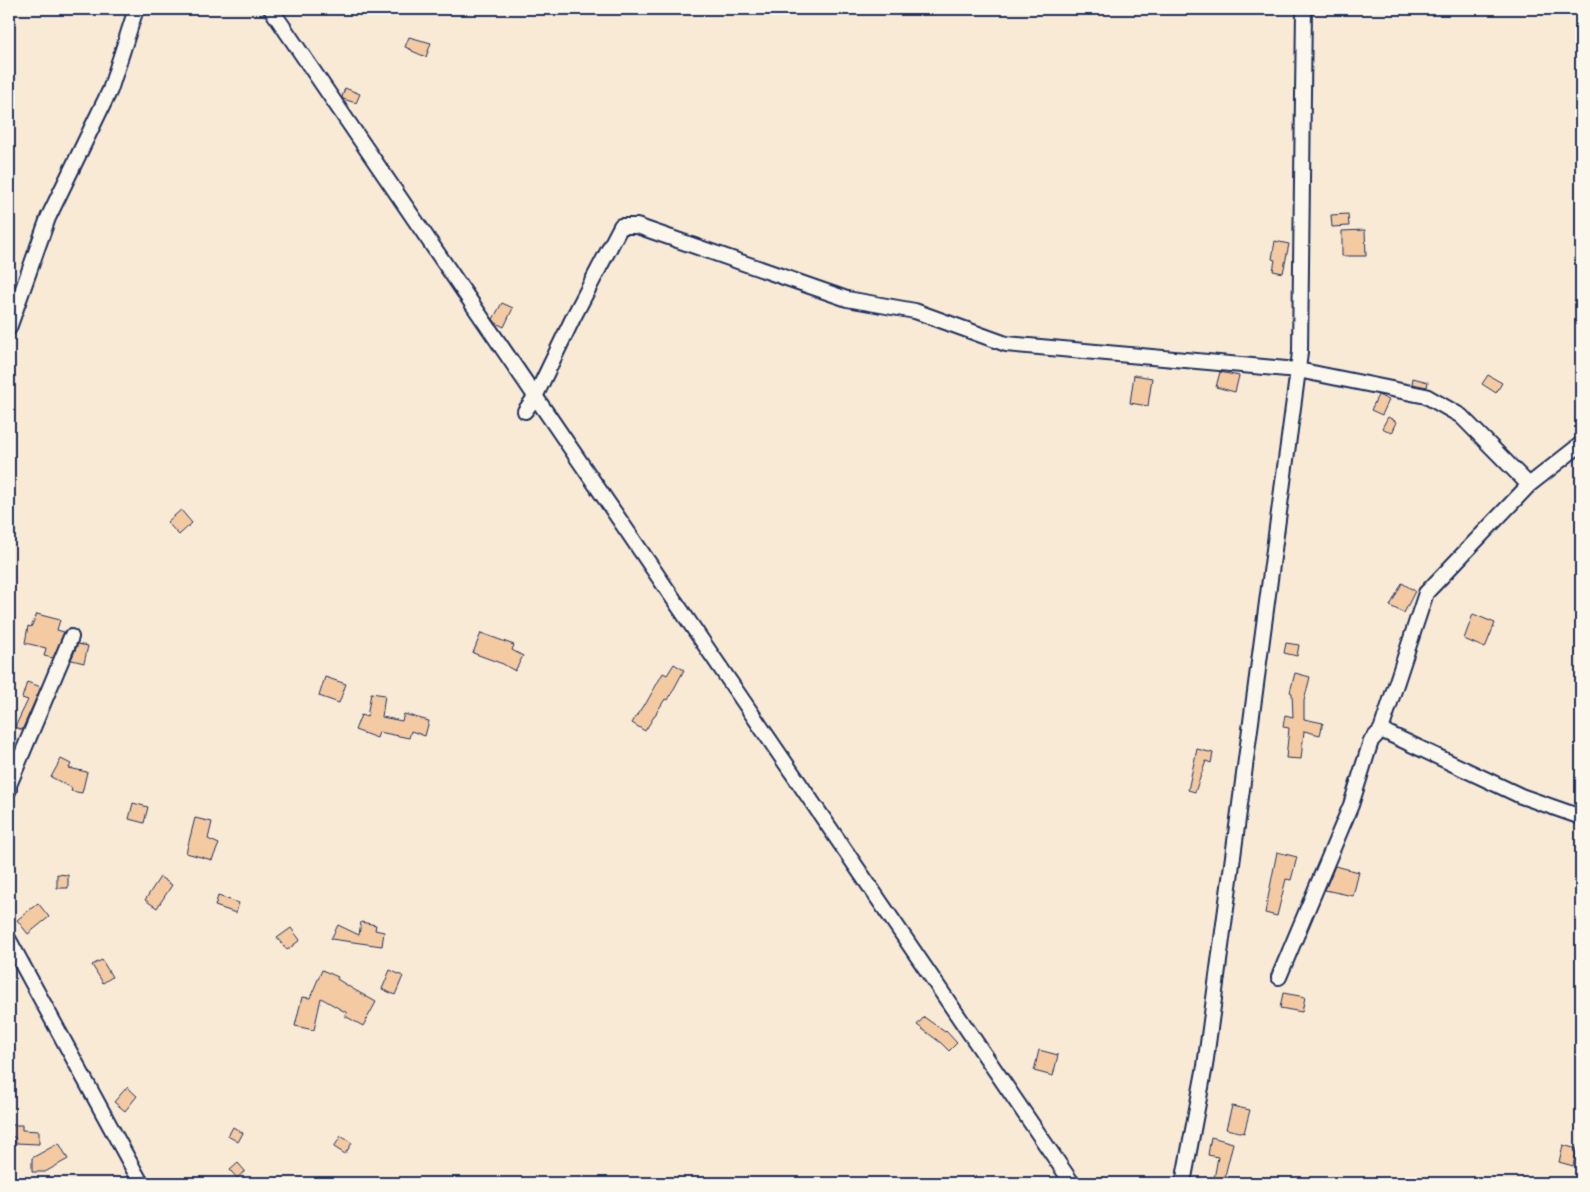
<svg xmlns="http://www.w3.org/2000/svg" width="1590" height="1192" font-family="Pangolin,sans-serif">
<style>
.building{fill:#f4caa3;stroke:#1b2f5e}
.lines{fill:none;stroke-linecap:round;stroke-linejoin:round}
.minor-casing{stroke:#1b2f5e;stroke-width:18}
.minor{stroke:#fbf7ec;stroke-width:14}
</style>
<rect width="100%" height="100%" fill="#f9ead6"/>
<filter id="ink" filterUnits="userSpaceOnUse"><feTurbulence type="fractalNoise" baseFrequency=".02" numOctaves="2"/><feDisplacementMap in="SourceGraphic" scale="10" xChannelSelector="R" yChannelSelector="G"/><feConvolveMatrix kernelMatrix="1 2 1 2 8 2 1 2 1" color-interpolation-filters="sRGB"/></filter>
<g filter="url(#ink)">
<path class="building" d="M409,37L431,43L426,57L412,51V50L405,47Z
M345,88L360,94L356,103L343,99L342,97Z
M1348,214L1349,226L1332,227L1331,215Z
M1365,230L1366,256H1342V231Z
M1275,241L1289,244L1283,273L1273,271L1275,260L1272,259Z
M502,303L513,308L504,327L496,323L493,319Z
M1220,372L1239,376L1235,392L1216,387Z
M1134,375L1152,378L1148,406L1130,403Z
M1488,375L1502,383L1496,393L1482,384Z
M1413,378L1428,382L1427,387L1412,384Z
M1378,395L1389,400L1382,415L1371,410Z
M1388,417L1397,422L1392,433L1382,428Z
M181,510L192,523L179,535L167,522Z
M1402,583L1415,591L1404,613L1390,606Z
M37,614L60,620L57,630L64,632L53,658L44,656L46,648L25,643L28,626L31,627Z
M1473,614L1495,623L1485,648L1464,639Z
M481,633L514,645L512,650L523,656L515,671L503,664L473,653Z
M1286,643L1299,645L1297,656L1284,653Z
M78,644L88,646L84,663L72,660L70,662Z
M674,664L684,670L668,700L665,699L645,731L632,723L644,704L645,705L663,673L667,675Z
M1295,673L1310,677L1304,701V719L1323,723L1320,735L1304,731L1301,759L1286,758L1289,728L1283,727L1285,715L1293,717L1292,693L1290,692Z
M325,677L346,684L339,703L319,696Z
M27,682L41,687L22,730L15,727L28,700L22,698Z
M371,693L385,695L382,717L402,721L404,714L429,721L425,736L411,731L409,738L379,732L377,738L355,730L361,715L367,717Z
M1197,749L1213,753L1211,763L1206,761L1195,792L1188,790Z
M61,759L71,764L69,768L87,772L82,793L71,791L72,788L51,777Z
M133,803L148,807L144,823L129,819Z
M195,818L212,822L208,839L219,844L212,860L186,853Z
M1277,852L1297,857L1291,880L1286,879L1277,916L1265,913Z
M1335,866L1359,872L1353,896L1325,890Z
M57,874L68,875V888H57Z
M160,877L172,885L157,908L145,900Z
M218,896L239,903L236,913L215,906Z
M38,903L49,917L28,934L17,920Z
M361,922L376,925L375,930L384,932L382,946L331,939L338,925L359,935Z
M291,928L300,940L287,950L277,938Z
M102,960L112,977L103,983L92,965Z
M322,970L338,977L337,979L353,989L376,1002L363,1026L345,1016L347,1013L321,998L314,1030L295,1026L302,997L310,998Z
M390,970L403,976L395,995L382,989Z
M1283,993L1305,997L1302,1012L1280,1008Z
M924,1017L945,1032L946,1031L957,1043L949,1051L941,1043L917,1025Z
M1039,1050L1058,1055L1053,1076L1034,1071Z
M127,1087L137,1096L125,1111L114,1102Z
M1232,1106L1250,1110L1244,1133L1226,1129Z
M9,1125H22V1130L39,1131V1144L15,1143V1137H9Z
M233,1127L243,1133L238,1142L228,1136Z
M341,1136L352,1143L345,1154L334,1147Z
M1211,1137L1233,1143L1224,1180L1214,1179L1218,1157L1208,1155Z
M59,1143L68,1159L45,1172H32V1158Z
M1563,1145L1577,1149L1573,1166L1559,1162Z
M238,1163L245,1171L237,1178L230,1170Z"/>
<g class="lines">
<defs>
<path id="minor" d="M271,9L1072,1183
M9,328L48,218L110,90L136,9
M525,411L535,397L573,318L621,226H637L847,299L915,311L1006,344L1298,370L1426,396L1461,416L1529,485
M1381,730L1521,796L1581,817
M9,790V785L71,637
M9,940L141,1183
M1279,977L1351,805L1371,741L1381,730L1426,593L1529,485L1581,444
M1183,1183L1205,1066L1298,370L1300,352L1304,9"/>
</defs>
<use href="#minor" class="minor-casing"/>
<use href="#minor" class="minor"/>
</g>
</g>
<rect width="1590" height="1192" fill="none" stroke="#fbf7ec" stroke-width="30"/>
<rect x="15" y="15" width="1560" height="1162" fill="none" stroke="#1b2f5e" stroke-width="2" filter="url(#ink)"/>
</svg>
